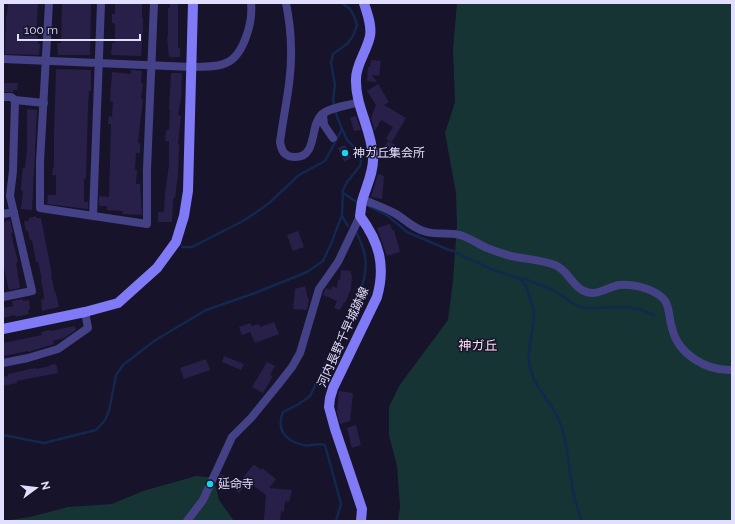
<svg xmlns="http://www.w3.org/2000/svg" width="735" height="524" font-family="Raleway,'Noto Sans JP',sans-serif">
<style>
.green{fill:#163433}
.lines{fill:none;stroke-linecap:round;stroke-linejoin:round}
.stream{stroke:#12284e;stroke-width:2.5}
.building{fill:#29204a}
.street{stroke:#454186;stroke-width:8}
.secondary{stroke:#807af7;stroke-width:10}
.poi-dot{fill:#15d6f1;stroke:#17132a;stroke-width:1.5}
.labels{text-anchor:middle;stroke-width:3;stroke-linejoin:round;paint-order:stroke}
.poi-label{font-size:12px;fill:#e2defd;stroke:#17132a;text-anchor:start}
.street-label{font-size:12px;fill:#e2defd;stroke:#17132a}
.neighbourhood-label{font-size:13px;fill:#fddff2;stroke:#17132a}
</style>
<rect width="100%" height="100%" fill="#17132a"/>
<path class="green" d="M457,3H732V521H398L400,507L397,466L389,435V407L399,386L448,320L453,280L457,225L456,193L445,133L455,102L453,49Z
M196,476L209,477L216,487L219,500L234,521H3L30,517L68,507L112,504L143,491Z"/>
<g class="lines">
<path class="stream" d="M343,193L358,203
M368,206L388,216L407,232L449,250L454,251L457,253L491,269L520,279L526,286L533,307L534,314C534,330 528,345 529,360C531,383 546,396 556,414C567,435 568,463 572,486C574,498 578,510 582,521
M342,216L348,226
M182,247H192L243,221L255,213L268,204L299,175L325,161L342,129
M520,279L523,278L555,291L571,302L580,307L592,308L625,307L642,310L654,315
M3,435L44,443L96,430L105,420L109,411L116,375L123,365L154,341L206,310L255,293L307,272L323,261L331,244L342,215L343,190L347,182L360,166L361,161L358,151L347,140L342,129L337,117L333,100L335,85L331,63L333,54L347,44L353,36L357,25L354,16L350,9L342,3
M336,521L341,504L325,445C317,442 310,447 303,445C285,441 276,429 283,412L299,404L310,396L358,297C368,272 369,256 356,232"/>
</g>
<path class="building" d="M8,3H38L36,36H38V44H40L39,55L5,54L6,15H7Z
M62,3H91L90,55H58L57,43H61Z
M115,3H142V18H143V27L141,56L111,55L112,43H115V27L114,23H112V14H115Z
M170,3H178V48H180V57H169L167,37H168V8H170Z
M371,60L381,61L379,76L372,75L377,82L367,81L368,67H370Z
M56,69L91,70V91H89L88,105L86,179H84V202H88V209L47,204L48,195H56V175H52L53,167H54V134Z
M131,70L142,71L141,83L143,84L141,99H143L138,143H140V153H136L135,170H137L136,184H140L142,215L122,214L123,211L107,210V206H99V196L109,197L111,124H108L109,116L112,117L113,102L110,101L112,72L131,74Z
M171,73H182L181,99L178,115L181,116L178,144H179L178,176L175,198H173L172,222H158V212H164L165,193L169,165V141H165L166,130H169L170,109H169Z
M3,83H18L17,90H13V92H3Z
M378,84L389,102L384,105L406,118L392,142L386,139L393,127L381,120L375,131L371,118L376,105L367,91Z
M27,109L37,110L32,210L21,209L23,191H21L22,175L23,168H25L27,149Z
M356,116L361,130L354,131L350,118Z
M388,141L396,145L391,153L383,149Z
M345,145L351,158L344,162L338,148Z
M378,174L384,176L382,199L371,197Z
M36,216V218H41L52,275H51L55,293H56L59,307L42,311L41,300L44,299V296L41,279H42L38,262H36L32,240H30L28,231H26L24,221H29V218Z
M10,220L13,233H11L18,262L16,263L20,288L9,290L3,264V222Z
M390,224L392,230H394L400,252L387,256L377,228Z
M298,231L304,247L293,251L287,235Z
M341,270L351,271V275H352L351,289L345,303L344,302L340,310L334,308L337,301L323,295L326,288L331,290L332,286L337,288L338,280H340Z
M305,286L308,299H309L307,310L293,309L295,289Z
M23,299V301L29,300L30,309H28L29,314L16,317L15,315L3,318V308L13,306L12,301Z
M274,322L279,334L255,343L250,332L242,335L239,327L250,323L252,326L259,324L260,327Z
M75,326L76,330L64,338L53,341L54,344L28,352V351L3,356V343L42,335L41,332L50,330L51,331Z
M224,356L244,364L241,370L222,362Z
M206,359L210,370L184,379L180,368Z
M267,362L275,366L270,375L273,376L263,393L252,387Z
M56,364L58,373L17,381V383L3,386V377L8,376V374L35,368L36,369L50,366V365Z
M339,391L353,393L350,421L340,424L337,412Z
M356,425L361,445L352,448L347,428Z
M253,465L254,466L255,465L261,470L262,468L276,479L269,488L292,490L289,502L285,501L284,512L281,511L280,521L264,520L266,495L243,478Z
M221,474L230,479L226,487L217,482Z
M241,479L246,484L239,493L230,485L234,480L238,483Z"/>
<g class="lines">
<path class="street" d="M49,3L40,162V208L147,224V169L154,3
M286,3C289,18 291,34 291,49C292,80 284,111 280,142C281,147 282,153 287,155C289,157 293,157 296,157C317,157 310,126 321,115C330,107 347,106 359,102
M3,59L192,67C203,66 215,68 226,63C244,56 253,21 251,3
M3,97H11L15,100
M323,114L324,125L333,138
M362,199C373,204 386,208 396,214C406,220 415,230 427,232C438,235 449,232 460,235C470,238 478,244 487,248C495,251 503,254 511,256C525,259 541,260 555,265C568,270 572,286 584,291C597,297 607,287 619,285C631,284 644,287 654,292C672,301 667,312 672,328C678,354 706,371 732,370
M3,214L14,212
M93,216L101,3
M3,297L32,291L10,196L13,171L15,100L44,103
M3,363L28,358L58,349L88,328L85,312
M187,521L203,500L232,437L251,418L278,385L292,367L300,353L319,289L338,262L360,216"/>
<path class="secondary" d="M3,329L85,312L118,303L157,268L176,242L184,216L188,191L193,3
M361,521L362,509L335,429L329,407L330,398L333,388L377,297C386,265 379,242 360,216C361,210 361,204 363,198C367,185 374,170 373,157C372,130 355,106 356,79C356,64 367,51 370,36C372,25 367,13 364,3"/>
</g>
<g class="poi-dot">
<circle cx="345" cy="153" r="4"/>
<circle cx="210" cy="484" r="4"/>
</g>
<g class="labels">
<g class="poi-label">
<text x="353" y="157">神ガ丘集会所</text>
<text x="218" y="488">延命寺</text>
</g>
<g class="street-label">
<text transform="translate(343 337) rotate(-66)" y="4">河内長野千早城跡線</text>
</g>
<g class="neighbourhood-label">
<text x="478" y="350">神ガ丘</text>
</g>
</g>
<rect width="735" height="524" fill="none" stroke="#e2defd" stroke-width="8"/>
<g transform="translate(36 488) rotate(75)" stroke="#17132a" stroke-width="3" paint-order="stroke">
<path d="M0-3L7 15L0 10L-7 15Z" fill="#e2defd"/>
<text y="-6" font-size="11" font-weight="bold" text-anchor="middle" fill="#e2defd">N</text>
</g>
<path d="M18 34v6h122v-6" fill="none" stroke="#e2defd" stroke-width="2"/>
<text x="24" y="34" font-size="12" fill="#e2defd" stroke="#17132a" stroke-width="3" paint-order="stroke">100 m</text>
</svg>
